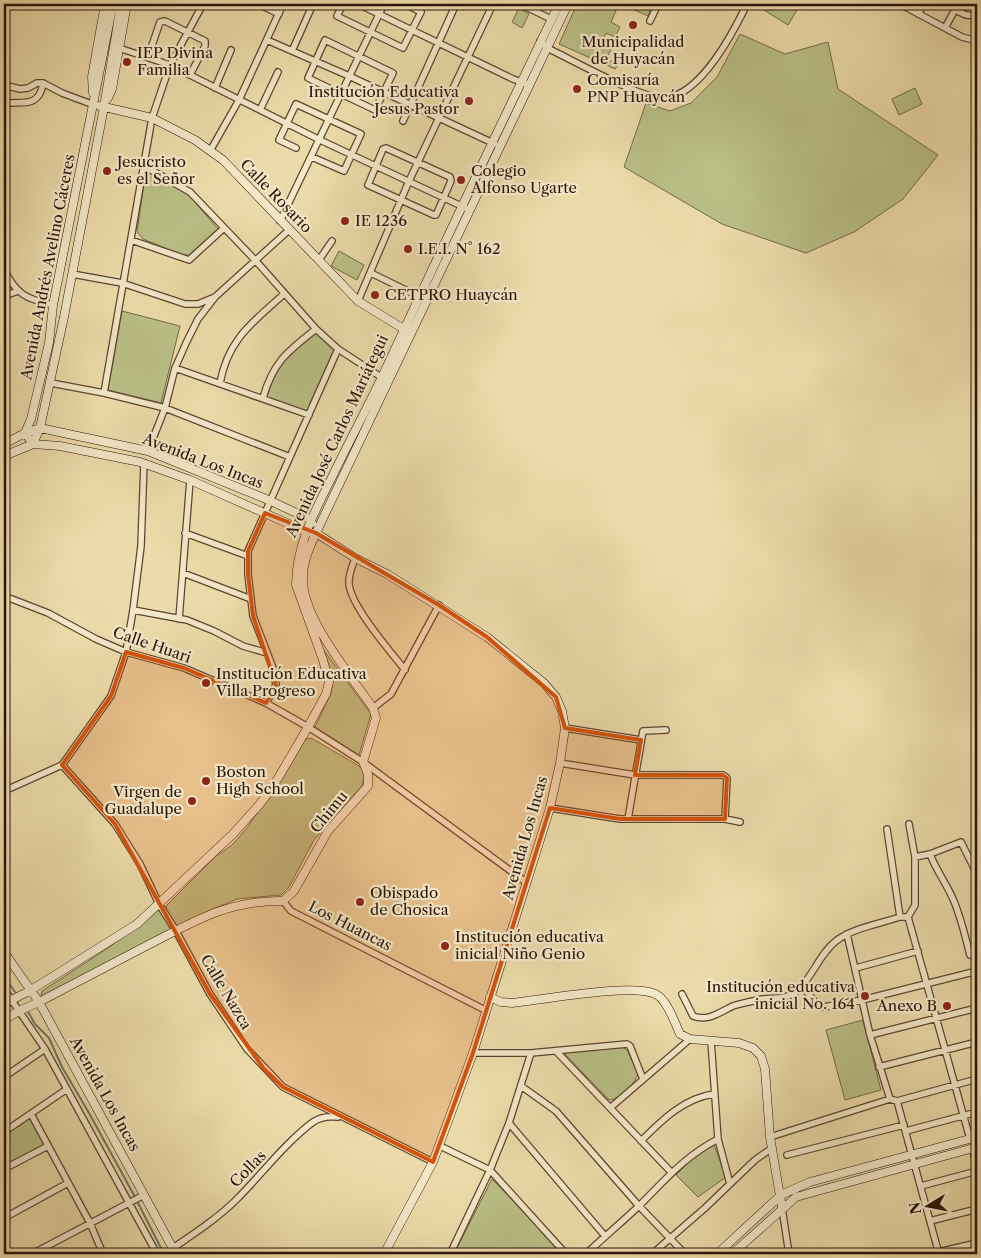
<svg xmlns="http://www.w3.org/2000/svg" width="981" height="1258" font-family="'Libre Caslon Text',serif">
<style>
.green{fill:#babf86;stroke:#736947}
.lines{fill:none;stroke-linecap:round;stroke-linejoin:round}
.stream{stroke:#6d786a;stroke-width:2}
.street-casing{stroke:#5c4530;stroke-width:8}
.secondary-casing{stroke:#2c1308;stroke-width:9}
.street{stroke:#f3e8c8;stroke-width:5.5}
.secondary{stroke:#f3e8c8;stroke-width:8}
.marked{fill:#d5520c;fill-opacity:0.2;stroke:#d5520c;stroke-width:4;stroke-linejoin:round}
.poi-dot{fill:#8f2418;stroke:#f3e8c8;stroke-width:2}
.labels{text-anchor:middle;stroke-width:4.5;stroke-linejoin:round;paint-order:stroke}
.poi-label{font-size:15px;fill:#2c1308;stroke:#f3e8c8;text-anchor:start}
.street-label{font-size:15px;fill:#2c1308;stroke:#f3e8c8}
</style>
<rect width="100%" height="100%" fill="#ecdbaa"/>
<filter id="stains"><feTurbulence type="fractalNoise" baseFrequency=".004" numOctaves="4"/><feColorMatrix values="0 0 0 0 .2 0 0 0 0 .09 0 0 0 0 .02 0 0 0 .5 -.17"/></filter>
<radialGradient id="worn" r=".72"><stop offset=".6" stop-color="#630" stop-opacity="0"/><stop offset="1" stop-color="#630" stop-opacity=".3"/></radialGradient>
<path class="green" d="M577,4H619L611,22L620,27L615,37L606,33L596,54L604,39L614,44L606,59L618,65L615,69L559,44Z
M621,4H653L648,16Z
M762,4H787L797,10L788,25L759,7Z
M519,8L529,14L522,28L512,22Z
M740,34L785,54L828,42L838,89L938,155L903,199L854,232L806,253L722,224L624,167L646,103L670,111L691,103L717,77Z
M915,88L922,104L899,115L892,99Z
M146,169L188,194L218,229L189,255H182L143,239L137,232Z
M339,251L364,265L357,280L331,266Z
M122,311L180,326L161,403L108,390Z
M317,332L336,350L308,412L267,397C277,362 289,353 317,332Z
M323,649L371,714L359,755L315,727L331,693L332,685Z
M309,738L313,739L361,767L365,775L362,786L314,840L289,887L281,895L237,899L213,909L179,927C172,923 167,914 166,906L215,857L232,845L247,828L305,740Z
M160,909L174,934L43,997L41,996L42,991L108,948Z
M863,1020L881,1090L845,1100L826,1030Z
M618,1046L626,1049L628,1052L638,1074C635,1084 619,1100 609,1100L564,1053Z
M30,1118L45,1146L4,1167V1136Z
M712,1145H714L726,1177L698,1197L676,1175L695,1155Z
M492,1179L564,1254H454Z"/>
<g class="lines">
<path class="stream" d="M4,976L15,992
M27,1010L35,1024L49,1038L62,1067L89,1113L135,1197
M137,1201L164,1254"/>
<defs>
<path id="street" d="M258,4L279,14
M343,4L337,16L403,48L421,12L405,4
M358,4L513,79L530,85
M520,4L551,19
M900,4L962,37L977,41
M955,10L966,15L977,16
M918,14L924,4
M650,21L658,4
M945,28L958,4
M267,40L349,76L495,144
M325,40L393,73L375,110L308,78Z
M540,41L547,48C571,59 641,99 664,98C700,96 733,33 747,4
M119,48L170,65L320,140L470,210
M292,51L313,4
M148,57L160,22L165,21L205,41V46L190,75
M4,85L20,89L28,88L37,83H43L62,93L94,105
M215,88L231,50
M4,104C20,100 39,110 43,83
M260,110L278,72
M403,121L456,4
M296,148L279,140L296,104L361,134L344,171L312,157
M386,148L450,177L451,181L436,215H434L368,185L383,149Z
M210,151L239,100L283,4
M144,166L190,192L256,261L316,329L338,349L381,377
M280,221L384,4
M131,240L189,260L224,228
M319,260L332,241
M4,269C16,295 27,299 53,305
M371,273L418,296
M72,274L122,283L185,304H198L215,297
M4,296L18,291
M358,301L409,181L493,4
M175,368L309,415
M51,383L104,393L165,408L290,457
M220,383C228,339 253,322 284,294
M104,393L152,118L170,65L203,4
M263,398C273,362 288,351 316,329
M148,451L165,408L175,368L187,341L198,319L215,297L289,230
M185,533L248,556
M355,558C353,565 349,573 349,581C347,602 391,652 405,670
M183,573L251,599
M4,596L48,613L96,639L126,652L184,668L266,703L308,727L363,762L527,883
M133,610L187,620L214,631L243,646L267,653
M179,619L190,480
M266,703L276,685L273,668L253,616L248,574V551L338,349
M373,708L391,694L439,605
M565,728L641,740
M560,763L635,775H723L727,778L725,819
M62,765L115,824L140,864L159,904L176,931L210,994L247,1049L283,1087L433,1162
M4,791L62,765L111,696L126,652L133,610L141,546L144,463
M550,808L620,819H725L740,822
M628,819L643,731L666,730
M909,824L915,857V905L908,917L970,1139
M887,829L900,917
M930,854C936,870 946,883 953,899C961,917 965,936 970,955
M915,857L930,854L961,842L977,874
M283,901L291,911L485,1010
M847,934L870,1035L890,1099L897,1101L977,1079
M856,968L918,951
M802,986L819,1007H824L862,1000L977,971
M4,989L45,1049L157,1254
M682,994L693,1016C708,1022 720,1012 733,1006C742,1003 753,1001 763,999C773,998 787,999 796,992C813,978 818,955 836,941C853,928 879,924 900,917H908
M870,1035L977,1008
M711,1041L718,1139L730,1184
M556,1051L671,1172
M473,1053H531L627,1044L630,1046L643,1079
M879,1067L977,1042
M4,1077L45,1049
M521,1086L556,1111L639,1206L685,1254
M897,1101L939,1254
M610,1108L690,1039
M31,1114L90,1223L103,1254
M509,1123L605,1236
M906,1131L977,1112
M4,1132L67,1089
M770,1137L890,1099
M641,1141C662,1120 684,1098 714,1094
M440,1146L490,1170L566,1254
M972,1148L977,1166
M787,1155L904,1125
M4,1169L48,1146
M921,1186L977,1171
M782,1208L789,1254
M4,1218L68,1183
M930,1221L977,1209
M173,1248C195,1233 218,1218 237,1199C261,1175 285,1143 313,1122C320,1117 329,1116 338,1117
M938,1252L977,1243
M32,1254L144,1195
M450,1254L490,1170L509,1123L531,1053
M586,1254C603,1238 622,1222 640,1205C666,1179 684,1157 718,1139
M652,1254L705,1208L755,1160L772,1148"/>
<path id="secondary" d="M93,93L92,77L105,4
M108,98L112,89L127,4
M100,106L152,118L195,140L223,160L358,301L407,331
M40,428L148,451L271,501L311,520L312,523
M4,444L25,433L40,428
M33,444L25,433L31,419L49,343L53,305L113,4
M33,444L40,428L64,317L104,107L121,4
M4,456L33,444L60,446L140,462L190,480L307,532L316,533L355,558L387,574L487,637L544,683L556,697L562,711L565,728L560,763L550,808L473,1053L433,1162L384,1254
M4,952L39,1002L176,1254
M490,997L501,1002L512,1003C541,1000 636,982 657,995C667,1000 675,1023 680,1034L690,1039L739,1043L753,1048L761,1056L765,1069L770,1137L782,1208
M4,1004L31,990L137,924L233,834L259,805L274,785L308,727L326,694L329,682L323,660L296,585C296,545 315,511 333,475C349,442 366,410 382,377C440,252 499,128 559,4
M4,1020L19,1011L39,1002C75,983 111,964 148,945C195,921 228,900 283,901L294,891L328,831L368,786V774L363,762L376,718L373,708C351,676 304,620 303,581C302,563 309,549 316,533L568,4
M717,1254L781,1195L810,1182L977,1137
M732,1254L796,1197L977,1147"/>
</defs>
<use href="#street" class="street-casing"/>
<use href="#secondary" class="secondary-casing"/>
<use href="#street" class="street"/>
<use href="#secondary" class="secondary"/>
</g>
<path class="marked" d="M265,513L316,533L439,605L487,637L556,697L565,728L641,740L635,775H723L727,778L725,819H620L550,808L473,1053L433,1162L283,1087L264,1069L210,994L115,824L62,765L111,696L126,652L184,668L266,703L276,685L253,616L248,574V551Z"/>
<g class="poi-dot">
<circle cx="633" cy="25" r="5"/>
<circle cx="127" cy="62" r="5"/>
<circle cx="577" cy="89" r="5"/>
<circle cx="469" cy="101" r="5"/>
<circle cx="107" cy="171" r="5"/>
<circle cx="461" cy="180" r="5"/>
<circle cx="345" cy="221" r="5"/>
<circle cx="408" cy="249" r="5"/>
<circle cx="375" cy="295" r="5"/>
<circle cx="206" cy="683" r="5"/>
<circle cx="206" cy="781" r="5"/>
<circle cx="192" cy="801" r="5"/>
<circle cx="360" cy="902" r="5"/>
<circle cx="445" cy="946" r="5"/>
<circle cx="865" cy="996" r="5"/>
<circle cx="947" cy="1006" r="5"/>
</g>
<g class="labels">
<g class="poi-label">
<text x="633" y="47" text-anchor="middle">Municipalidad<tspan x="633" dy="17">de Huyacán</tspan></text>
<text x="137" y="58">IEP Divina<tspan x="137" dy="17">Familia</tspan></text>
<text x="587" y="85">Comisaría<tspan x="587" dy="17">PNP Huaycán</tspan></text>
<text x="459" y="97" text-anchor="end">Institución Educativa<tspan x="459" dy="17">Jesus Pastor</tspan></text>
<text x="117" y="167">Jesucristo<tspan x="117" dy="17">es el Señor</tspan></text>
<text x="471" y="176">Colegio<tspan x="471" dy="17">Alfonso Ugarte</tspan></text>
<text x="355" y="226">IE 1236</text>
<text x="418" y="254">I.E.I. N° 162</text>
<text x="385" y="300">CETPRO Huaycán</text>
<text x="216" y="679">Institución Educativa<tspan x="216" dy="17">Villa Progreso</tspan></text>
<text x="216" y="777">Boston<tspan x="216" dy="17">High School</tspan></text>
<text x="182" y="797" text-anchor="end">Virgen de<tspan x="182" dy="17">Guadalupe</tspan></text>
<text x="370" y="898">Obispado<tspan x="370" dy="17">de Chosica</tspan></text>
<text x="455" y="942">Institución educativa<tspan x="455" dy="17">inicial Niño Genio</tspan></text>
<text x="855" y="992" text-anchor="end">Institución educativa<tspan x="855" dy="17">inicial No. 164</tspan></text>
<text x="937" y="1011" text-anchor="end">Anexo B</text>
</g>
<g class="street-label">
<text transform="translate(276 196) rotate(46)" y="5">Calle Rosario</text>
<text transform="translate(48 267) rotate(-79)" y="5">Avenida Andrés Avelino Cáceres</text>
<text transform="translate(337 436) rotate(-65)" y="5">Avenida José Carlos Mariátegui</text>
<text transform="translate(203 461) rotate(21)" y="5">Avenida Los Incas</text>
<text transform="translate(152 645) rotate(19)" y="5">Calle Huari</text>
<text transform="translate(329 812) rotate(-51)" y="5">Chimu</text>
<text transform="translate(525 838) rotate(-74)" y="5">Avenida Los Incas</text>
<text transform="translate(350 926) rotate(27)" y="5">Los Huancas</text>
<text transform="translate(226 992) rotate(59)" y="5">Calle Nazca</text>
<text transform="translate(105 1094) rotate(61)" y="5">Avenida Los Incas</text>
<text transform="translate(248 1169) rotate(-46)" y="5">Collas</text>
</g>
</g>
<rect width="981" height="1258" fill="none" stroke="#ecdbaa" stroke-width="20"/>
<rect x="5" y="5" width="971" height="1248" fill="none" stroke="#2c1308" stroke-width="2.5"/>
<rect x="10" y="10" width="961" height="1238" fill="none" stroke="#2c1308"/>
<g transform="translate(928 1206) rotate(260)" stroke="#f3e8c8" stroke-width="4" paint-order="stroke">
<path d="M0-4L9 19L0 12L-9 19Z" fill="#2c1308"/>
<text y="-8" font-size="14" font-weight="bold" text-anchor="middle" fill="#2c1308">N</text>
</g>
<rect width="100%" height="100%" filter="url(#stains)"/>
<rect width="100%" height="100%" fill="url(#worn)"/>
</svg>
